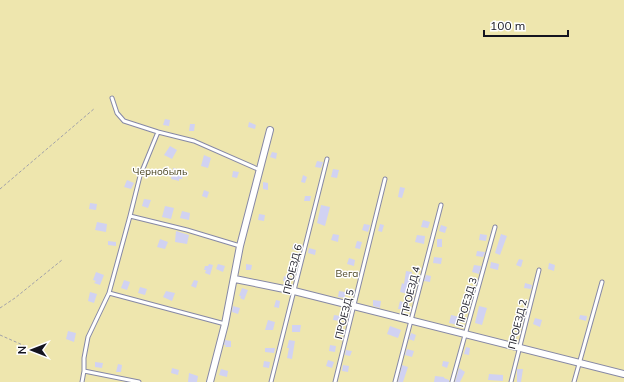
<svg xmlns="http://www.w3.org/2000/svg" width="624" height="382" font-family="Mulish,sans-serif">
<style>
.green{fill:#eee6ae}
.building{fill:#d1d2f2}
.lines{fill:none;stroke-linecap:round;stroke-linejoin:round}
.lane-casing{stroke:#8688a5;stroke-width:5}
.street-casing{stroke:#8688a5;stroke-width:8}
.path{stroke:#a1a1a9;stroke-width:1;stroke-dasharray:3 2;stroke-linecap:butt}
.lane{stroke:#fff;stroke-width:3}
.street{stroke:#fff;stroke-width:6}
.labels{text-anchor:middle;stroke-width:3;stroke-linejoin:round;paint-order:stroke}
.park-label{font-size:10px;fill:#4a4420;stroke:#fff}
.street-label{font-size:10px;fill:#14141f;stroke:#fff}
</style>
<rect width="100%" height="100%" fill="#f8f8ff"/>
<path class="green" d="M0,0H624V382H0Z"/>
<path class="building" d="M165,119L170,120L169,126L163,125Z
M249,122L256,125L255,129L248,127Z
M190,124H195L194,131H189Z
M170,146L177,150L172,159L164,155Z
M272,152L277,153L276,159L270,157Z
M204,155L211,158L208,168L201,166Z
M317,161L323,162L321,168L315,167Z
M173,168L181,170L180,173L183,174L182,179H179V181L171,179Z
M333,169L339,170L337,178L331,177Z
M233,171L239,172L237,178L232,177Z
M303,175L307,177L305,183L301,182Z
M127,180L134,183L131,189L124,187Z
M263,182L268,183V190L263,189Z
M400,187L405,188L402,198L398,197Z
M204,190L209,192L207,198L202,196Z
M305,196H311L310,201H304Z
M144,199L151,200L148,208L142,206Z
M90,203L97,204L96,210L89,209Z
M321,205L330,207L325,226L317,223Z
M165,206L174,208L171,219L162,217Z
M182,211L190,213L189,220L180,218Z
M259,214L265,215L264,221L258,220Z
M423,220L430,222L428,228L421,227Z
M97,222L107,224L106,232L95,230Z
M364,224L370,225L368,232L362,230Z
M380,224L384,225L382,232L378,231Z
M441,225L447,227L445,233L439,231Z
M176,231L189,235L187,244L175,242Z
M333,234L339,235L338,242L331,240Z
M480,234L487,235L486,241L479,240Z
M501,234L507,236L500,255L495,253Z
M417,235L425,236L424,244L415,242Z
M160,239L168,242L165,249L157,247Z
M437,239H442V247H437Z
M108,241L116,242V246L108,245Z
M357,241L362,242L360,249L355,248Z
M294,243L298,244L297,250L292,249Z
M309,248L316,250L315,255L308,253Z
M477,251L485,252L483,257L476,256Z
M434,257L442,258L441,264L433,263Z
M349,258L355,260L354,266L347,264Z
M519,259L523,260L521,267L516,265Z
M491,262L499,264L498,270L490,268Z
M549,263L555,265L554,271L548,269Z
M209,264L213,265L210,275L205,273L206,270H204L205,266H208Z
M218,264L225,266L223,272L216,269Z
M246,264L252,265L251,270H246Z
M474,265L481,266L479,274L472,272Z
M406,271L412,272L408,294L400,292L402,283L404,284Z
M96,272L104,275L100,285L94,283L96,281L93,280Z
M426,275L431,276L430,282L424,281Z
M284,276L291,278L290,283L283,281Z
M124,280L130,282L127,290L121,288Z
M194,280L198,281L196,288L191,286Z
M525,283L532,285L531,289L524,288Z
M469,285L475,287L474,292L467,290Z
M140,287L147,289L145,295L138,293Z
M242,288L248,290L244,300L240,298L241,296H239Z
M166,291L175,293L172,301L163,297Z
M339,291L345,292V298L338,297Z
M90,292L97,294L94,303L88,301Z
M276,300L280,301L279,308L274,307Z
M373,300L381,301L380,308L373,306Z
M400,301L406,303L405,305H407L406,310L398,309Z
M463,302L470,304L468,310L461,308Z
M233,306L240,308L238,314L232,312Z
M479,306L487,308L482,325L475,323Z
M334,315L341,316L340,321L333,320Z
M451,315L460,317L458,325L449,323Z
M580,315L587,316L586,321L579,319Z
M535,318L542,320L540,327L533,324Z
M268,320L275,322L273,330H265Z
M292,325H301L300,332H292Z
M390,326L401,330L398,338L387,334Z
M68,331L76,333L74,342L66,339Z
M411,333L416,335L414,341L409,339Z
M511,334L517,335L515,341L510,339Z
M225,340L231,341V347H225L226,345H224Z
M289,340L295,341L292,359L287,358L289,348H287Z
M330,345L336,346L335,352L329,351Z
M466,347L470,348L469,355L464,354Z
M265,348H275L274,353L265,352Z
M407,349L414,351L412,357L405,355Z
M346,350L352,351L350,356L345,355Z
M328,360L334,362L332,368L326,366Z
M264,361L270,362L269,368L263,367Z
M443,361L449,362L447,368L442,366Z
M95,362L103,363L102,368L95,367Z
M118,364L122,365L121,372H116Z
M343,365L349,366L348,372L342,371Z
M402,365L408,367L403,382H398Z
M172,368L179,370L178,375L171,373Z
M459,368L465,372L460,382H455Z
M221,369L228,371L227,377L219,375Z
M517,369H523L521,382H517Z
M189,373L198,376L197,382H188Z
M489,374L503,375V381L488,380Z
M435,376L444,377V378L449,380V382H434Z"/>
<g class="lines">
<defs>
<path id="lane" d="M112,98L117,113L124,121L158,132L194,141L260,170
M130,216L187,230L240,246
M109,293L225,324
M84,371L139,382
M82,382L84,371V358L88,337L109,293L130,216L140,176L158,132
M271,382L327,159
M335,382L385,179
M395,382L441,205
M452,382L495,227
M511,382L539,270
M574,382L602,282"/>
<path id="street" d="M235,279L294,291L624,374
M210,382L225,324L240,246L270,130"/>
</defs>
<use href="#lane" class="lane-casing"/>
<use href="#street" class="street-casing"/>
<path class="path" d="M0,189L95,108
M0,308L15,298L62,260
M0,335L25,346"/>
<use href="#lane" class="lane"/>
<use href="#street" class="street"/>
</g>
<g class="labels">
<g class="park-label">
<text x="160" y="175">Чернобыль</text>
<text x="347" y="277">Вега</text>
</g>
<g class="street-label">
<text transform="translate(292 269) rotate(-76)" y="4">ПРОЕЗД 6</text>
<text transform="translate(410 291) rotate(-76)" y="4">ПРОЕЗД 4</text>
<text transform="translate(466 302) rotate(-74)" y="4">ПРОЕЗД 3</text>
<text transform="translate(344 314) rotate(-76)" y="4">ПРОЕЗД 5</text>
<text transform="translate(517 324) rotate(-76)" y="4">ПРОЕЗД 2</text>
</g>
</g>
<g transform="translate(32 350) rotate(270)" stroke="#ffffff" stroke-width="3" paint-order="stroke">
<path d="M0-3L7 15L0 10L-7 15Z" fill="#14141f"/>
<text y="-6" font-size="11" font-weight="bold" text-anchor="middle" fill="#14141f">N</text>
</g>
<path d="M484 30v6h84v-6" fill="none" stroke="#14141f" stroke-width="2"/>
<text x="490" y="30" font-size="12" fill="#14141f" stroke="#ffffff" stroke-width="3" paint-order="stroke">100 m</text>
</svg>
